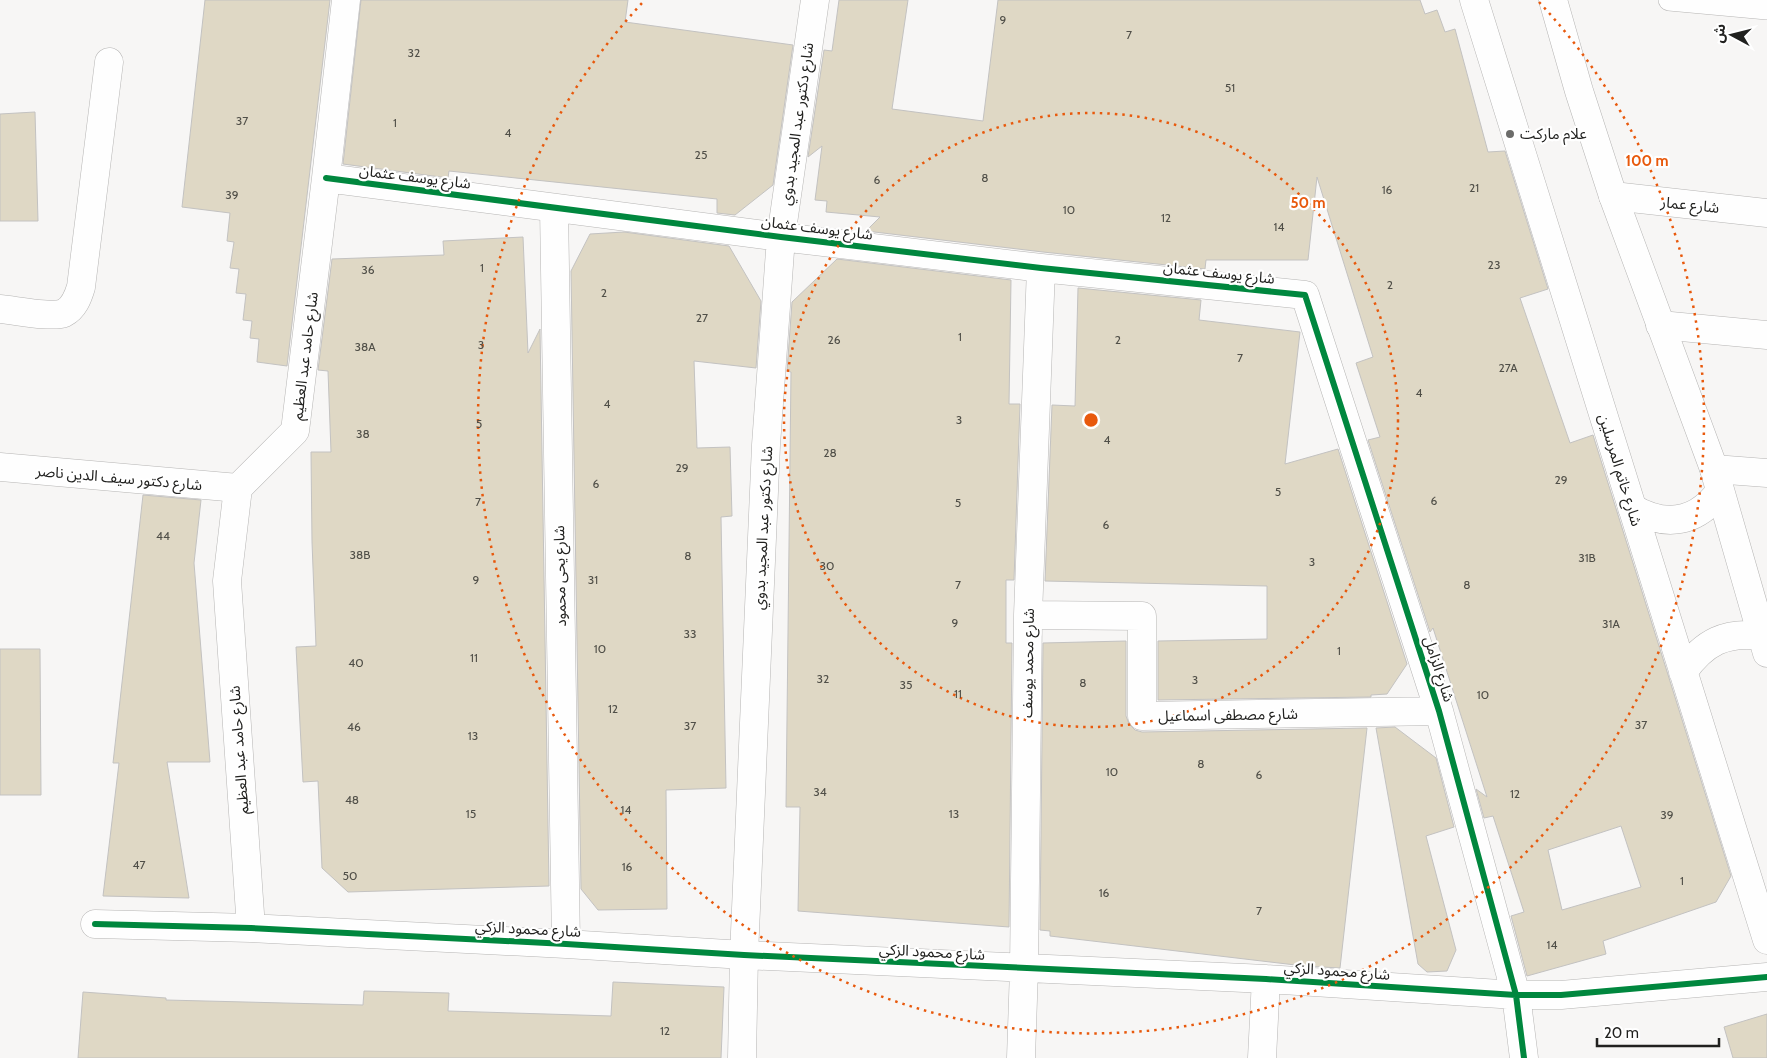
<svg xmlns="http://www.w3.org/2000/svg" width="1767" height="1058" font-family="Cabin,'Noto Sans Arabic',sans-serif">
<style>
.building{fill:#dfd8c5;stroke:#c3c2c1;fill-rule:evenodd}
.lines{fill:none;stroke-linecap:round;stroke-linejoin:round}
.lane-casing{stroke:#b6b5b4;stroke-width:22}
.street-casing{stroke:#b6b5b4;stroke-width:29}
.secondary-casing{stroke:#b6b5b4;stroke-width:29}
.lane{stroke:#fefefe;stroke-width:21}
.street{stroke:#fefefe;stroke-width:28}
.secondary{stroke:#fefefe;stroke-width:28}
.cycleway-casing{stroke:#fff;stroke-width:9}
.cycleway{stroke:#00873e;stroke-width:6}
.ring{fill:none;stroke:#e8590c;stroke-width:2.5;stroke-dasharray:2.5 5}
.poi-dot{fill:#6c6c6a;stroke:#fff;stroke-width:2}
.labels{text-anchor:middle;stroke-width:4.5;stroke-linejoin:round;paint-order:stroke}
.number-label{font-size:12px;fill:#504f48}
.street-label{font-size:15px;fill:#21211f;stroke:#fff}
.poi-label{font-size:15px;fill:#21211f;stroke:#fff;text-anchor:start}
.centre{fill:#e8590c;stroke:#fff;stroke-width:2.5}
.ring-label{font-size:15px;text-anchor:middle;font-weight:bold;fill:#e8590c;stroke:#fff;stroke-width:4.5;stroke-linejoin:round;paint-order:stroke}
</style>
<rect width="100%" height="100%" fill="#f7f6f5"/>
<path class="building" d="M205,0H330L287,366L257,362L259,339L250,338L252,321L243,320L246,294L236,293L239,269L230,268L234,242L227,241L230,213L182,207Z
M361,0H628L625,22L793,45L773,185L735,215L717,213V199L449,171L448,178L343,164Z
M839,0H908L892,109L983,121L998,0H1420L1425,14L1437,10L1445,32L1455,29L1488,152L1505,151L1548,289L1520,298L1570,443L1593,435L1731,876L1716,902L1603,941L1606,954L1527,976L1511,916L1524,912L1493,816L1484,818L1476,789L1487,797L1433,628L1430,632L1368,440L1380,437L1356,363L1373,357L1317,177L1308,260H1206L1205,269L1043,252L866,231L880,217L826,212L827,201L815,200L822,146L808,157L824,50L832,51ZM1621,826L1641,887L1562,910L1548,850Z
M35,112L38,221H0V114Z
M624,232L729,246L761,301L756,368L694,361L697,448L730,447L732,516L721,517L726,788L666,790L667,909L598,910L581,889L571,271L590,234Z
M523,237L528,353L540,329L549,886L348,892L322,868L318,781L303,782L296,647L316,646L312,542L311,452H331L328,371L318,370L332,259L444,255L443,241Z
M837,259L1011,280L1009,404H1020L1014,580H1006V643H1012L1009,927L798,911L800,807H786L791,372L787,371L792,302Z
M1078,288L1201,300L1199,320L1300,332L1285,464L1338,449L1407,664L1387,694L1371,695V697L1158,700V641L1267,639V586L1045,581L1052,405L1075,406Z
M143,495L201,500L194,563L210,762H167L189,898L103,896L119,763H113Z
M1126,641V716L1129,724L1135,730L1142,732L1367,728L1340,968L1304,966L1050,936V931L1040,930L1043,643Z
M0,649H40L41,795H0Z
M1395,727L1436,758L1454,827L1426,836L1456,950L1447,971L1427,972L1418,964L1376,728Z
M613,982L724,987L721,1058H78L83,992L166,998V1000L363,1005L364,991L449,993L448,1011L611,1016Z
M1767,1014V1058H1733L1724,1027Z"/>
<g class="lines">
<defs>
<path id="lane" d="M1669,0L1767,9"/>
<path id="street" d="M326,178L781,237L1041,268L1305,295L1439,711L1516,995L1524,1058
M1613,196L1767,213
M554,208L566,944
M0,309C14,310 52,318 64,313C74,308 78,297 81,287L109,62
M1660,325L1767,335
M0,467L238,488
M1714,469L1767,473
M1028,615L1142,616V716L1439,711
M95,924L251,928L566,944L744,955L1266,979L1516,995H1561L1767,977
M251,928L227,581L238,488L295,431L326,178L346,0
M742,1058L744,955L766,445L781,237L815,0
M1021,1058L1024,969L1028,615L1041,268
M1262,1058L1266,979"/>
<path id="secondary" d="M1474,0L1767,940
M1553,0L1579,91L1613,196L1714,469L1767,653
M1632,508C1666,528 1697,523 1720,491
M1683,672C1704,642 1726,631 1762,636"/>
</defs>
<use href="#lane" class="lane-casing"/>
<use href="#street" class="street-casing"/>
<use href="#secondary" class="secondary-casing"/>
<use href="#lane" class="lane"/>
<use href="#street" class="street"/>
<use href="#secondary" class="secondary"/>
<defs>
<path id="cycleway" d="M326,178L781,237L1041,268L1305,295L1439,711L1516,995L1524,1058
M95,924L251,928L566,944L744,955L1266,979L1516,995H1561L1767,977"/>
</defs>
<use href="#cycleway" class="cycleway-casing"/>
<use href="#cycleway" class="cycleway"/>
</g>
<g class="ring">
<circle cx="1091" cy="420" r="307"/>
<path d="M1539 2A613 613 0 1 1 643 2"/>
</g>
<circle class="poi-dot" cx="1510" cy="134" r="5"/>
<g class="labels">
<g class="number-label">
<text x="1003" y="24">9</text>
<text x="1129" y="39">7</text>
<text x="414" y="57">32</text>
<text x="1230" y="92">51</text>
<text x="242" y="125">37</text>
<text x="395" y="127">1</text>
<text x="508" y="137">4</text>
<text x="701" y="159">25</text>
<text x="985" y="182">8</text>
<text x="877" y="184">6</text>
<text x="1474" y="192">21</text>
<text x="1387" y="194">16</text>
<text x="232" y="199">39</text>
<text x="1069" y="214">10</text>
<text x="1166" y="222">12</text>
<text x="1279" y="231">14</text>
<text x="1494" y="269">23</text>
<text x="482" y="272">1</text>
<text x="368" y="274">36</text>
<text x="1390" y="289">2</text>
<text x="604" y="297">2</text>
<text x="702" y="322">27</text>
<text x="960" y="341">1</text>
<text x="834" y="344">26</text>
<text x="1118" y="344">2</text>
<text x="481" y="349">3</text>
<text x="365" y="351">38A</text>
<text x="1240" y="362">7</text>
<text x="1508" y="372">27A</text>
<text x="1419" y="397">4</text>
<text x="607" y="408">4</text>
<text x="959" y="424">3</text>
<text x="479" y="428">5</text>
<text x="363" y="438">38</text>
<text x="1107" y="444">4</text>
<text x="830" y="457">28</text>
<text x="682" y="472">29</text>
<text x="1561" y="484">29</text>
<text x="596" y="488">6</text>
<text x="1278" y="496">5</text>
<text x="1434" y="505">6</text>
<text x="478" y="506">7</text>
<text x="958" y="507">5</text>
<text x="1106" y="529">6</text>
<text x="163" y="540">44</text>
<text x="360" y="559">38B</text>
<text x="688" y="560">8</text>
<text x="1587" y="562">31B</text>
<text x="1312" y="566">3</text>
<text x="827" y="570">30</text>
<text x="476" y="584">9</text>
<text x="593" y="584">31</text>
<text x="958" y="589">7</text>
<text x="1467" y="589">8</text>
<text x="955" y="627">9</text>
<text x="1611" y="628">31A</text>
<text x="690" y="638">33</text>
<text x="600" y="653">10</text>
<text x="1339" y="655">1</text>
<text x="474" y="662">11</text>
<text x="356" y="667">40</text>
<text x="823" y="683">32</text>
<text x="1195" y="684">3</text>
<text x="1083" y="687">8</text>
<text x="906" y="689">35</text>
<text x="958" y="698">11</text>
<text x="1483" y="699">10</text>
<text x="613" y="713">12</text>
<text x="1641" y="729">37</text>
<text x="690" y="730">37</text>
<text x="354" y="731">46</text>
<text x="473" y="740">13</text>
<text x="1201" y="768">8</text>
<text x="1112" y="776">10</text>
<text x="1259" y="779">6</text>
<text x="820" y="796">34</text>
<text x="1515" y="798">12</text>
<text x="352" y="804">48</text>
<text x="626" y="814">14</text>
<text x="471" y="818">15</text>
<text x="954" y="818">13</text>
<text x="1667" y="819">39</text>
<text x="139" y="869">47</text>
<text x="627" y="871">16</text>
<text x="350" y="880">50</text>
<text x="1682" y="885">1</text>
<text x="1104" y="897">16</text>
<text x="1259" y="915">7</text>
<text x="1552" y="949">14</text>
<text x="665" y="1035">12</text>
</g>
<g class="street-label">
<text transform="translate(797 124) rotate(-82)" y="5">شارع دكتور عبد المجيد بدوي</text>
<text transform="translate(415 177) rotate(7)" y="5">شارع يوسف عثمان</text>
<text transform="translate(1690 205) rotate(6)" y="5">شارع عمار</text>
<text transform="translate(817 228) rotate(7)" y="5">شارع يوسف عثمان</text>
<text transform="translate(1219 273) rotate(6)" y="5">شارع يوسف عثمان</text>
<text transform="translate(305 356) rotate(-83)" y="5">شارع حامد عبد العظيم</text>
<text transform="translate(1620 470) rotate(73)" y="5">شارع خاتم المرسلين</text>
<text transform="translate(119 478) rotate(5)" y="5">شارع دكتور سيف الدين ناصر</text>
<text transform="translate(763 528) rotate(-87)" y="5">شارع دكتور عبد المجيد بدوي</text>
<text transform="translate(560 576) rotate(-91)" y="5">شارع يحى محمود</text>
<text transform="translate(1028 663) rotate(-89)" y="5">شارع محمد يوسف</text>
<text transform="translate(1439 669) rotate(72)" y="5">شارع الزامل</text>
<text transform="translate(1228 715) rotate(-1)" y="5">شارع مصطفى اسماعيل</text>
<text transform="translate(239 750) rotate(-94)" y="5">شارع حامد عبد العظيم</text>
<text transform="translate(528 929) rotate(3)" y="5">شارع محمود الزكي</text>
<text transform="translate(932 952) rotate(3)" y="5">شارع محمود الزكي</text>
<text transform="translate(1337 971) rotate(4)" y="5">شارع محمود الزكي</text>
</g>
<g class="poi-label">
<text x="1520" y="139">علام ماركت</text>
</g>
</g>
<circle cx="1091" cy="420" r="8" class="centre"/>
<g class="ring-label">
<text x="1647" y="166">100 m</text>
<text x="1308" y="208">50 m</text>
</g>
<g transform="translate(1732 35) rotate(277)" stroke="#ffffff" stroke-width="4" paint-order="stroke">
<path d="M0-4L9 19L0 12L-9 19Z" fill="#21211f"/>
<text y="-8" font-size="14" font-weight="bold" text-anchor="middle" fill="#21211f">ش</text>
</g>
<path d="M1597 1038v8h122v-8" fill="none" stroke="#21211f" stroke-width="2.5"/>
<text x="1604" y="1038" font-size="15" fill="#21211f" stroke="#ffffff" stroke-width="4" paint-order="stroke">20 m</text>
</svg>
